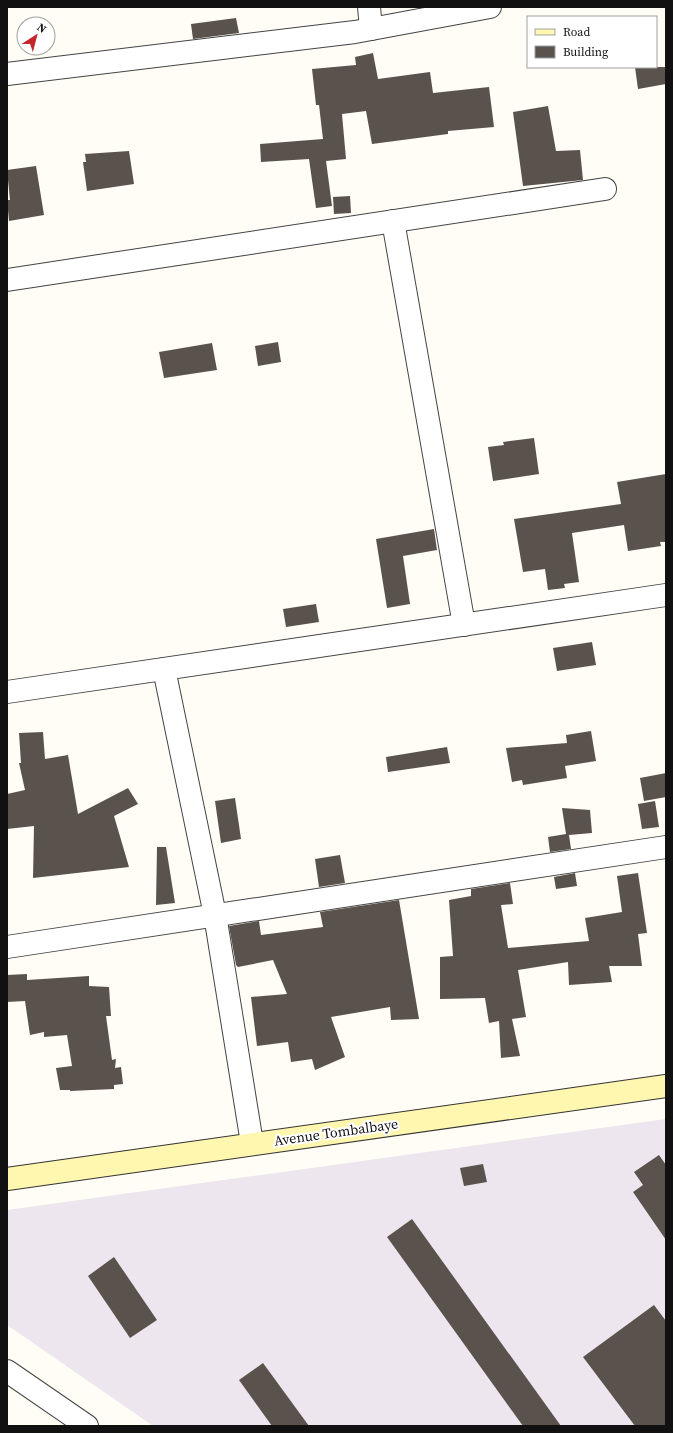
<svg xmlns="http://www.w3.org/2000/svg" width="673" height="1433" font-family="'Source Serif 4',serif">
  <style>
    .industrial { fill: #eee6ef }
    .building { fill: #5a524d }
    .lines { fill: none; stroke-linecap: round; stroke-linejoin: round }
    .minor-casing { stroke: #444; stroke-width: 24 }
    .secondary-casing { stroke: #333; stroke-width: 24 }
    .minor { stroke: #fff; stroke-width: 22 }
    .secondary { stroke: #fff6b0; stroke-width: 22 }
    .labels { text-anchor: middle; stroke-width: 4; stroke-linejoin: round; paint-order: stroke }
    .street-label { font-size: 14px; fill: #111; stroke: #fff }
  </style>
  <rect width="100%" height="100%" fill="#fffdf5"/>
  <path class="industrial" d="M666,1119v307h-513l-146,-101v-115z"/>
  <g class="building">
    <path d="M236,18l3,15 -46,6 -2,-15z"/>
    <path d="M373,53l5,26 52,-7 3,21 56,-6 5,40 -46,4v3l-76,10 -6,-33 -24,3 4,45 -20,2 6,45 -16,2 -7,-49 -48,3 -1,-18 63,-5 -4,-34h-3l-4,-36 44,-4 -1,-8z"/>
    <path d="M635,67h31v17l-28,5z"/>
    <path d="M548,106l8,45 24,-1 3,30 -60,6 -10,-74z"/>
    <path d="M129,151l5,33 -47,7 -4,-29h3l-1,-8z"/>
    <path d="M36,166l8,49 -35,6 -2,-21h3l-3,-30z"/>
    <path d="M350,196l1,17 -17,1 -1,-17z"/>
    <path d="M278,342l3,20 -23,4 -3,-20z"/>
    <path d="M212,343l5,27 -53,8 -5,-26z"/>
    <path d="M534,438l5,36 -46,7 -5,-34 16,-2 -1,-3z"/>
    <path d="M666,474v68h-6l1,4 -33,5 -4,-26 -52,8 7,49 -15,2 1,4 -17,2 -3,-21 -22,3 -9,-53 107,-15 -4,-22z"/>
    <path d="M434,529l3,21 -34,6 7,48 -23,4 -11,-69z"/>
    <path d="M316,604l3,18 -33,5 -3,-18z"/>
    <path d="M592,642l4,23 -39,6 -4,-23z"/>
    <path d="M591,731l5,30 -31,5 2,12 -44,7 -1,-5 -10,2 -6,-34 61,-5 -1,-8z"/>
    <path d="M43,732l2,27 23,-4 10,59 50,-26 10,16 -24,12 15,51 -96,11 1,-52 -27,3v-35l18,-4 -6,-27h2l-2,-30z"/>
    <path d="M447,747l3,16 -62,9 -2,-15z"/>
    <path d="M666,773v24l-22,4 -4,-23z"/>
    <path d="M235,798l6,41 -20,4 -6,-42z"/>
    <path d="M655,801l4,26 -17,2 -4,-25z"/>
    <path d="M562,808l28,2 2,23 -23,2 2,14 -21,3 -2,-15 18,-3z"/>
    <path d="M157,847h9l9,56 -19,2z"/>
    <path d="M340,855l5,28 -26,4 -4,-28z"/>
    <path d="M575,873l2,13 -21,3 -2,-12z"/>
    <path d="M638,873l9,60 -9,1 4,32h-33l3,16 -43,3 -1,-23 -50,8 8,47 -14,2 8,37 -19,2 -2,-37 -10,2 -4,-25 -45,1v-42l13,-1 -4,-56 22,-4v-7l39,-6 3,21 -12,1 7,43 81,-7 -4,-23 37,-6 -5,-36z"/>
    <path d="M399,900l20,119 -28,1 -1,-13 -59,10 14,40 -30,13 -3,-11 -21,3 -3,-20 -31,4 -6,-49 36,-3 -14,-34 -35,7 -2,-2 -7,-39 30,-5 2,14 62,-8 -3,-15z"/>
    <path d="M27,974v6l62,-4v10l20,1 2,29h-5l6,44 4,-1 -1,9 6,-1 2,17 -9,1v4l-44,2v-1h-10l-4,-22 16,-2 -5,-31 -23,2v-5l-14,3 -5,-34 -18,1v-27z"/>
    <path d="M659,1155l7,10v75l-33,-48 10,-7 -9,-13z"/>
    <path d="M483,1164l4,18 -23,4 -4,-18z"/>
    <path d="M412,1219l149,207h-38l-136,-189z"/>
    <path d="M114,1257l43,63 -27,18 -42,-62z"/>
    <path d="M654,1305l12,16v105h-31l-52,-69z"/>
    <path d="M263,1363l46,63h-37l-33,-46z"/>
  </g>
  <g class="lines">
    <defs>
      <g id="minor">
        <path d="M369,7l2,22"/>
        <path d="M7,74l348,-42 135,-25"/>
        <path d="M393,221l71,404"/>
        <path d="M7,280l598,-91"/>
        <path d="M164,669l51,246 37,228"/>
        <path d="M7,692l659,-97"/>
        <path d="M7,947l659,-100"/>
        <path d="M7,1371l80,55"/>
      </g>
      <path id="secondary" d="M7,1179l659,-93"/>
    </defs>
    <use href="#minor" class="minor-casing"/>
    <use href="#secondary" class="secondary-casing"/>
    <use href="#minor" class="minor"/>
    <use href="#secondary" class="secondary"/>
  </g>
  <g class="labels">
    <g class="street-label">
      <text transform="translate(336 1132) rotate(-8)" y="5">Avenue Tombalbaye</text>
    </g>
  </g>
  <rect width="673" height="1433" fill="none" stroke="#111111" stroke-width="16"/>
  <rect x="527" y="16" width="130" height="52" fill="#ffffff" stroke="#a0a0a0"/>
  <rect x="535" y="29" width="20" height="6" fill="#fff6b0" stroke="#a0a0a0"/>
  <text x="563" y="36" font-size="12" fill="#111111">Road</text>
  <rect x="535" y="46" width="20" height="12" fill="#5a524d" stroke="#a0a0a0"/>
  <text x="563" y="56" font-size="12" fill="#111111">Building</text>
  <g transform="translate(36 36) rotate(36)"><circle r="19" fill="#ffffff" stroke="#a0a0a0"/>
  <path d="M0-3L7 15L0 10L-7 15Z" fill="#c4262e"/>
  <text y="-6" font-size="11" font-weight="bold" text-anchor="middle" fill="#111111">N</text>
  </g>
</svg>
